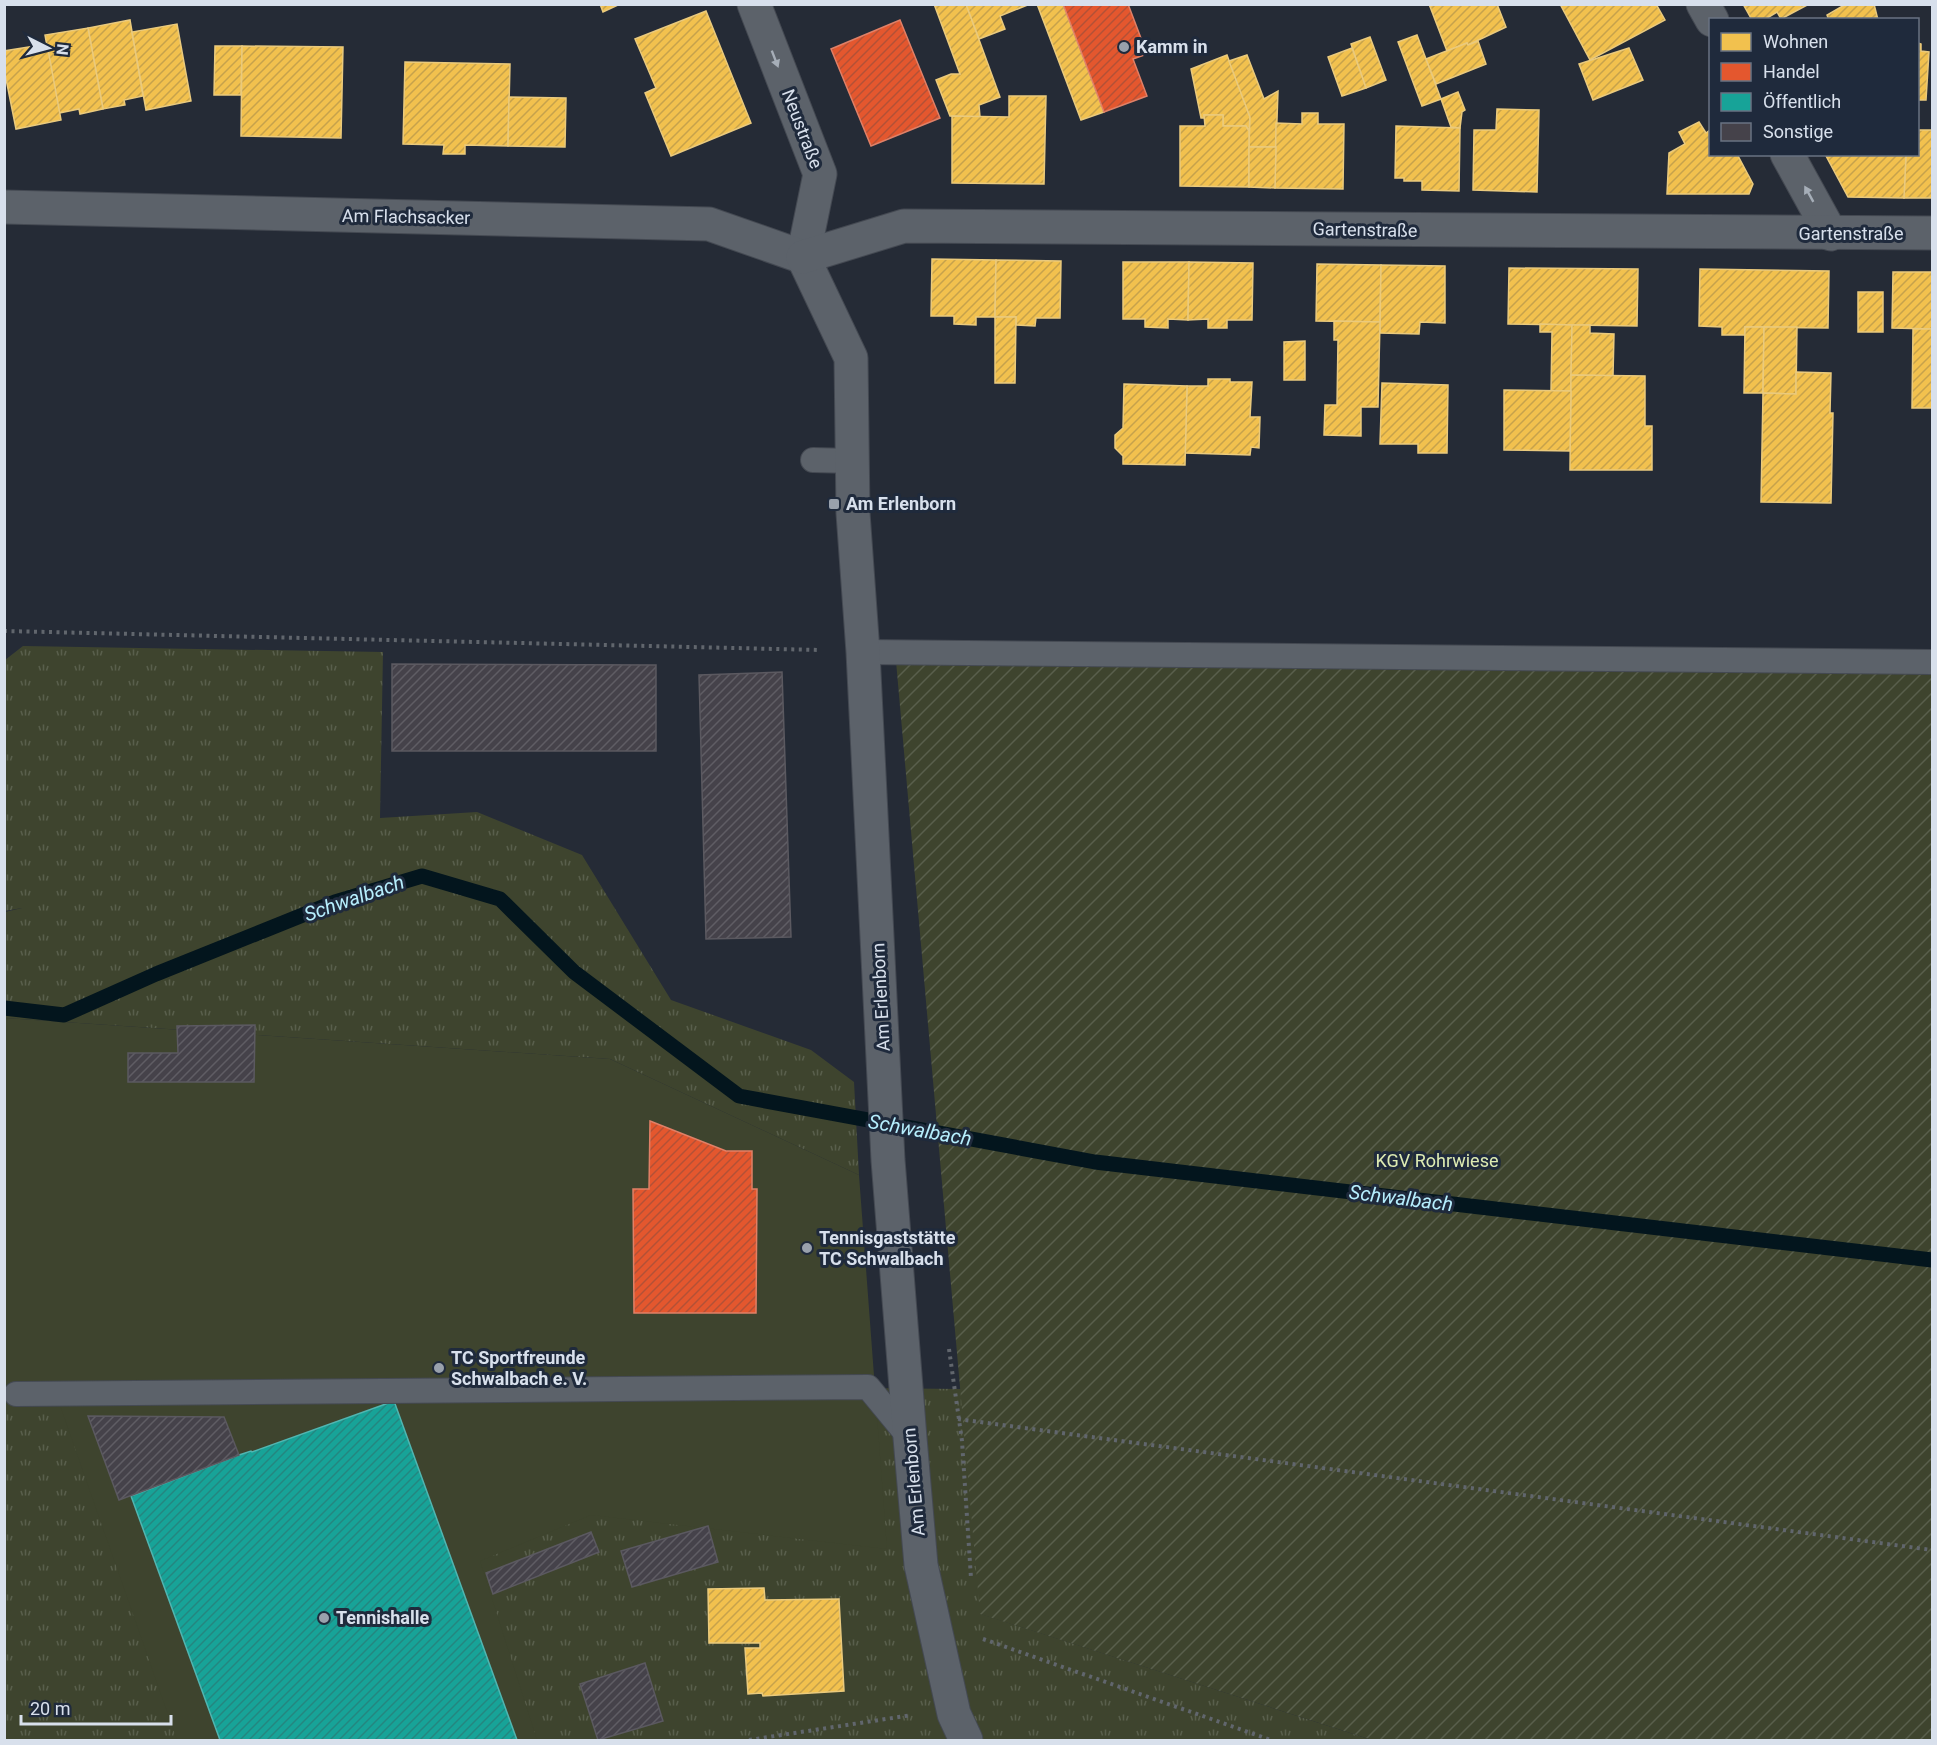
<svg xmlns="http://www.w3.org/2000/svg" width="1937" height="1745" font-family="Roboto,sans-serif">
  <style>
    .grass { fill: url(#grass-tufts) }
    .park { fill: #3e442e }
    .garden { fill: url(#garden-furrows) }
    .homes { fill: url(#homes-hatch); stroke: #eaca7d; stroke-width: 1.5 }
    .shops { fill: url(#shops-hatch); stroke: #e08067; stroke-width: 1.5 }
    .public { fill: url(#public-hatch); stroke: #51b5b1; stroke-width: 1.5 }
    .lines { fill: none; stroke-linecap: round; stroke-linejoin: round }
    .stream { stroke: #03151d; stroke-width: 15 }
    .building { fill: url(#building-hatch); stroke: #5b5960; stroke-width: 1.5 }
    .lane-casing { stroke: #444952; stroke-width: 26 }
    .street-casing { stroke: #444952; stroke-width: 35 }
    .path { stroke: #61666d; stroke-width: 4; stroke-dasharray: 3 4.5; stroke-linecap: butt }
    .lane { stroke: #5c626a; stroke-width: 24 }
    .street { stroke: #5c626a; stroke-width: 33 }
    .oneway { fill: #a6aeb8 }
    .poi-dot { fill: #99a1ac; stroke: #1f2a3c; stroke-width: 2 }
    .labels { text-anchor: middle; stroke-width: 6; stroke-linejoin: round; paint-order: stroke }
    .poi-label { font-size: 18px; font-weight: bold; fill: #d8e0ec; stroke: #1f2a3c; text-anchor: start }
    .street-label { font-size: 18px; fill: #d8e0ec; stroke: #1f2a3c }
    .park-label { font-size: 18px; fill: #deebb2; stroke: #1f2a3c }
    .water-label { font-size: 20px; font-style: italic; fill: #b6eefd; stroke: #1f2a3c }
  </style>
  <defs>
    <pattern id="grass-tufts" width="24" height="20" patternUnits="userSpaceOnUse" patternTransform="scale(1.5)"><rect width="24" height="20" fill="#3e442e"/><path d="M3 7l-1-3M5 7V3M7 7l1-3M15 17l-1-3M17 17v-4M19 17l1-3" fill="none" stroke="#595f4c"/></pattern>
    <pattern id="garden-furrows" width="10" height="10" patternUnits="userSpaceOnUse" patternTransform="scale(1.5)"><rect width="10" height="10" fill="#3e442e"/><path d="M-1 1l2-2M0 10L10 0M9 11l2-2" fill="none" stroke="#595f4c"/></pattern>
    <pattern id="homes-hatch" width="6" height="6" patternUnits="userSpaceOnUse" patternTransform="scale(1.5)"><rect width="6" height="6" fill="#f2c14e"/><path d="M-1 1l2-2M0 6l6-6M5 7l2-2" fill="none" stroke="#c6a24c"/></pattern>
    <pattern id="shops-hatch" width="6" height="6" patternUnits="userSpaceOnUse" patternTransform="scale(1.5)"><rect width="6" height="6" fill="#e4572e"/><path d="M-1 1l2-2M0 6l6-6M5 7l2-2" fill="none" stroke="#b35136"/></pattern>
    <pattern id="public-hatch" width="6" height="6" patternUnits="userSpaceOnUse" patternTransform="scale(1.5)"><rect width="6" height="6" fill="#17a398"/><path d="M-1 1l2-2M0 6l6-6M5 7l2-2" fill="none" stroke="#248680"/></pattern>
    <pattern id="building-hatch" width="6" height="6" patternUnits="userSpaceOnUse" patternTransform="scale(1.5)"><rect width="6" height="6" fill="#45424a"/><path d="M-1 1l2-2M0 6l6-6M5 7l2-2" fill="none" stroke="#5f5d64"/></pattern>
  </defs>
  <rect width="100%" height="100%" fill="#252b36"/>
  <g class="grass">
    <path d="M23,646l360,6 -3,166 97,-6 105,43 89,145 140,50 43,32 5,93 -249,-116 -605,-41v-106l17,-4 -17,3v-251z"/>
    <path d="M549,1385l412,4 20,225 391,126h-1367v-346z"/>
  </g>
  <path class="park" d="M5,1018l605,41 249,116 28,374 -296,-34 -111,46 57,179h-360l-121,-346h-51z"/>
  <path class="garden" d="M896,661l1036,9v1070h-560l-392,-126z"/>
  <g class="homes">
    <path d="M600,4h20l-17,8z"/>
    <path d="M934,4h32l34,93 -21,8 1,12 -30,-1 -14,-36 15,-6h9z"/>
    <path d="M966,4h64l-30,12 5,13 -26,10z"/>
    <path d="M1037,4h26l41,108 -23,8z"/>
    <path d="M1429,4h68l9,23 -38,18 -1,-2 -20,8z"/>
    <path d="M1560,4h96l9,16 -75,40z"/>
    <path d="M1743,4h66l-28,15 -4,-7 -13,8h-12z"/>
    <path d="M1846,4h28l4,16h-49l-2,-5z"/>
    <path d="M706,11l45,112 -80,33 -26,-63 11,-5 -21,-49z"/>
    <path d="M130,20l13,76 -19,4 1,5 -22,4 -15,-81z"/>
    <path d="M177,24l14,77 -45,9 -14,-78z"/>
    <path d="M88,28l15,81 -23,5 -1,-5 -20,4 -14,-78z"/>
    <path d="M1417,35l24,64 -19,7 -24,-64z"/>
    <path d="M1370,37l16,43 -20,8 -15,-44z"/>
    <path d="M1478,41l8,23 -50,20 -10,-25 41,-16 1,2z"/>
    <path d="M1918,43l3,1v7l8,1 -3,48h-8z"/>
    <path d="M47,44l14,76 -45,9 -12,-60v-18z"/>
    <path d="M215,46h27l-1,49h-27z"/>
    <path d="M242,46l101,1 -2,91 -100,-2z"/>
    <path d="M1352,48l14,40 -24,8 -14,-39z"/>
    <path d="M1629,48l14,32 -50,20 -14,-36z"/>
    <path d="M1227,55l23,62 -1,14 -3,-5h-23v-11h-19l1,3h-4l-10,-49z"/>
    <path d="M1247,55l17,44 14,-8 -2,56h-27l1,-30 -21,-56z"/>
    <path d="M405,62l105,2 -2,82 -43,-1v9h-22l1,-9 -41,-1z"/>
    <path d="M1458,92l7,18 -3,2 -2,16 -9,-1 -10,-28z"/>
    <path d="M1009,96h37l-2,88 -92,-1v-67l57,1z"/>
    <path d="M509,97l57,1 -1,49 -57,-1z"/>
    <path d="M1497,109l42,1 -2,82 -64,-2 1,-60h22z"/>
    <path d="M1302,113h16v11h26l-1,65 -68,-1 1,-65 26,1z"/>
    <path d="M1204,115h19v11h23l3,5v56l-69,-1v-60h25z"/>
    <path d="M1699,122l7,11 4,-3v24h27l16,30 -4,10h-82l2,-41 16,-9 -6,-12z"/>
    <path d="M1396,126l64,2 -1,63 -37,-1v-9h-18v-3h-9z"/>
    <path d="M1918,130h14v68h-28l2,-44h12z"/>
    <path d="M1249,147h27l-1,41 -26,-1z"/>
    <path d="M1825,154h81l-2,44 -56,-1z"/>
    <path d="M932,259l64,1 -1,57h-19v8l-22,-1v-8h-23z"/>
    <path d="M996,260l65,1 -1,57h-24l-1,8 -19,-1v-8h-21z"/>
    <path d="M1123,262h66l-1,58 -20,-1v9l-23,-1v-8h-22z"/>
    <path d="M1189,262l64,1 -1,57h-25v8h-19v-9l-20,1z"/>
    <path d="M1317,264l64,1 -1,57 -64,-1z"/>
    <path d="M1381,265l64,1v57l-25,-1 -1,12 -39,-1z"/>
    <path d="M1509,268l129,1 -1,57 -129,-2z"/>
    <path d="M1700,269l129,2 -1,57 -83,-1v8h-23v-8l-23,-1z"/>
    <path d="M1893,272h39v57l-40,-1z"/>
    <rect x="1858" y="292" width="25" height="40"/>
    <path d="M995,317h21l-1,66h-20z"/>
    <path d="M1334,321l46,1 -2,85h-17v29l-37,-1 1,-30h12l1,-65h-4z"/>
    <path d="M1540,324l32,1 -1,66h-20l1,-59h-12z"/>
    <path d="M1572,325h18v8l24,1 -1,42 -42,-1z"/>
    <path d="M1745,327h19l-1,66h-19z"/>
    <path d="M1764,327h33l-1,67 -33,-1z"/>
    <path d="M1913,329h19v79h-20z"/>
    <path d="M1305,341v39h-21v-38z"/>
    <path d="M1796,372l35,1 -1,40h3l-2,90 -70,-1 2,-109 33,1z"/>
    <path d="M1571,375l74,1v50h7v44h-82z"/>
    <path d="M1208,379h22v3h22l-2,35h10l-1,31 -8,-1 -1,8 -65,-2 2,-67h21z"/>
    <path d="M1382,383l66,2 -1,68h-29v-9h-38z"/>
    <path d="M1124,384l63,2 -2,79 -62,-1v-8l-8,-8v-13l8,-7z"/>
    <path d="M1504,390l67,1 -1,60 -66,-1z"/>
    <path d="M764,1588l1,12 74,-1 5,92 -81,5 -1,-3 -14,1 -3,-46h15v-5h-51l-1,-54z"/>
  </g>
  <g class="shops">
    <path d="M1063,4h65l19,50 -14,5 14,37 -43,16z"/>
    <path d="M900,20l40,98 -69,28 -40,-97z"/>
    <path d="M650,1121l76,30h26v38h5l-1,124h-122l-1,-124h16z"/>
  </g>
  <path class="public" d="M394,1401l123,339h-297l-89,-244 108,-41 12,-4 1,1z"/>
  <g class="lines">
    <path class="stream" d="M4,1008l60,7 92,-41 179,-72 87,-26 78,23 74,73 165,124 356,66 837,98"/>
  </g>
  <g class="building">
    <path d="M392,664l264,1v86h-264z"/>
    <path d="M782,672l9,265 -85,2 -7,-264z"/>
    <path d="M255,1025l-1,57h-126v-29h50l-1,-27z"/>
    <path d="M88,1416l136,1 15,38 -120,45z"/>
    <path d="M708,1526l10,36 -86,25 -11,-36z"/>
    <path d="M591,1532l8,20 -106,42 -7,-21z"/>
    <path d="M645,1663l18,58 -65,19 -18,-56z"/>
  </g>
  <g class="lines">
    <defs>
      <g id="lane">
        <path d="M813,460l39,1"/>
        <path d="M863,652l1069,10"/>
        <path d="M16,1394l852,-7 42,51"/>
      </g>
      <g id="street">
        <path d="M754,4l66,170 -17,83"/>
        <path d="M1703,4l9,16"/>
        <path d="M1787,154l44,80"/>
        <path d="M4,207l705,17 94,33"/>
        <path d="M803,257l48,101 2,155 10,139 25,508 22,278 11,127 33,149 12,26"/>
        <path d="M803,257l101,-31 1028,7"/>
      </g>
    </defs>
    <use href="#lane" class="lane-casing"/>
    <use href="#street" class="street-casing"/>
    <g class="path">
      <path d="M4,631l816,19"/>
      <path d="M949,1349l13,92 9,137"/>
      <path d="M958,1419l974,131"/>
      <path d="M983,1639l288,101"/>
      <path d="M749,1740l163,-25"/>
    </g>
    <use href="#lane" class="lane"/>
    <use href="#street" class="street"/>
  </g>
  <defs><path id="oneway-solid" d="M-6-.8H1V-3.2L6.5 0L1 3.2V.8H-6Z" transform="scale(1.5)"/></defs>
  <g class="oneway">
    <use href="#oneway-solid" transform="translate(775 59) rotate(69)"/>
    <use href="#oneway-solid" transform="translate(1809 194) rotate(-119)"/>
  </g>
  <g class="poi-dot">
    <circle cx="1124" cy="47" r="6"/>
    <rect x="828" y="498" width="12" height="12" rx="3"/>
    <circle cx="807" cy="1248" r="6"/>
    <circle cx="439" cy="1368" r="6"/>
    <circle cx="324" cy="1618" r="6"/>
  </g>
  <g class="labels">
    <g class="poi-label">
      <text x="1136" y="53">Kamm in</text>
      <text x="846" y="510">Am Erlenborn</text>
      <text x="819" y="1244">Tennisgaststätte<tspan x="819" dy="21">TC Schwalbach</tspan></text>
      <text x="451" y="1364">TC Sportfreunde<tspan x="451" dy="21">Schwalbach e. V.</tspan></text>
      <text x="336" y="1624">Tennishalle</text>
    </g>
    <g class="street-label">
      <text transform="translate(802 129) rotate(69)" y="6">Neustraße</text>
      <text transform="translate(406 217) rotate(1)" y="6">Am Flachsacker</text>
      <text transform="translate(1365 230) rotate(1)" y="6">Gartenstraße</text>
      <text x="1851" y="240">Gartenstraße</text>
      <text transform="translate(881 997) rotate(-93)" y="6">Am Erlenborn</text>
      <text transform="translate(914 1482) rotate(-95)" y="6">Am Erlenborn</text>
    </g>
    <g class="park-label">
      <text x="1437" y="1167">KGV Rohrwiese</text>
    </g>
    <g class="water-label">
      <text transform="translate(354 898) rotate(-19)" y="7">Schwalbach</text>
      <text transform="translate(920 1130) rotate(10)" y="7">Schwalbach</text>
      <text transform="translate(1401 1198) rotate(7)" y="7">Schwalbach</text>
    </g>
  </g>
  <rect width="1937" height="1745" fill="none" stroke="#d8e0ec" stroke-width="12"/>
  <rect x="1709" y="18" width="210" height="138" fill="#1f2a3c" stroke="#697382" stroke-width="1.5"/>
  <rect x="1721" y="33" width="30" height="18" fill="#f2c14e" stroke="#697382" stroke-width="1.5"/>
  <text x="1763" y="48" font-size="18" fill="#d8e0ec">Wohnen</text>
  <rect x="1721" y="63" width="30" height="18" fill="#e4572e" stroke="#697382" stroke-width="1.5"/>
  <text x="1763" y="78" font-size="18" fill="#d8e0ec">Handel</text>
  <rect x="1721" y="93" width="30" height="18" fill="#17a398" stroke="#697382" stroke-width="1.5"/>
  <text x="1763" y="108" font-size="18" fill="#d8e0ec">Öffentlich</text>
  <rect x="1721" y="123" width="30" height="18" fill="#45424a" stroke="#697382" stroke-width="1.5"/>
  <text x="1763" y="138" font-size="18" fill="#d8e0ec">Sonstige</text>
  <g transform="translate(48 48) rotate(96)" stroke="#1f2a3c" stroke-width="4.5" paint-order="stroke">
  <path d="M0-4.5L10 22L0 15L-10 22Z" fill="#d8e0ec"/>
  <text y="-9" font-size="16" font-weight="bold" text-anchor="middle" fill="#d8e0ec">N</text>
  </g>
  <path d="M21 1715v9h150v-9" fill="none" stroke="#d8e0ec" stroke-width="3"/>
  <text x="30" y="1715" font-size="18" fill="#d8e0ec" stroke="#1f2a3c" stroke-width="4.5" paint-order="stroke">20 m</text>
</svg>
